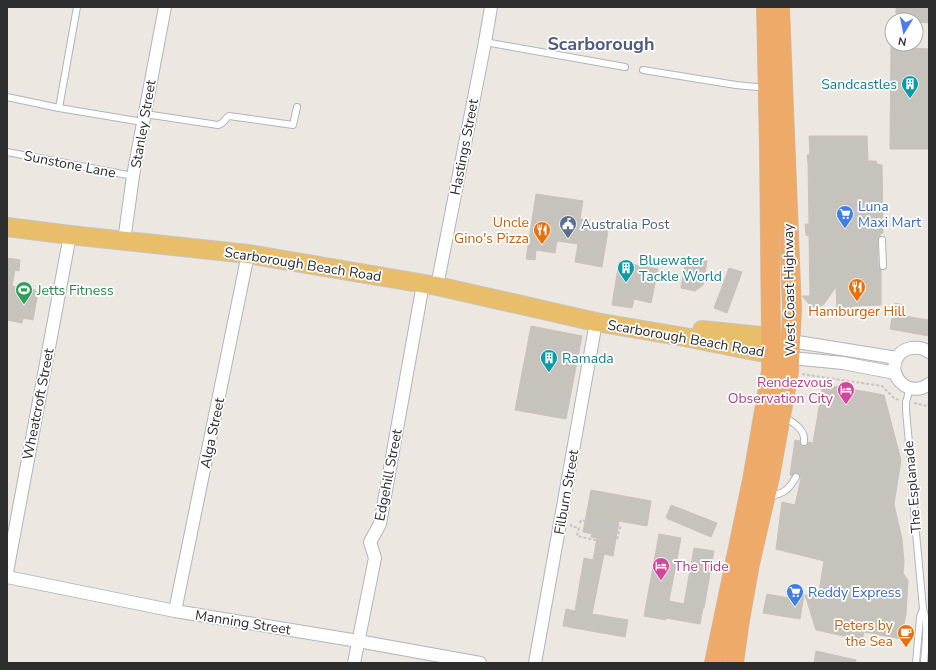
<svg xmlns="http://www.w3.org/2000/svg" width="936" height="670" font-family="'Nunito Sans',sans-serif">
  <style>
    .building { fill: #c6c2bc; stroke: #c9c2ba }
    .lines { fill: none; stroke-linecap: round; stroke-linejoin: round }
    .service-casing { stroke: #b1b4bc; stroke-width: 8 }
    .minor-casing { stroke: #b1b4bc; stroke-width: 14 }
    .primary-casing { stroke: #c4c4c4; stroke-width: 20 }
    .trunk-casing { stroke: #c4c4c4; stroke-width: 20 }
    .path { stroke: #c4c4c4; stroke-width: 2; stroke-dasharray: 3 2; stroke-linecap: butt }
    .service { stroke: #fff; stroke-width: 6 }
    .minor { stroke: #fff; stroke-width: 12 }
    .primary { stroke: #e8be6b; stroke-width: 18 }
    .trunk { stroke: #eeaa68; stroke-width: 19 }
    .labels { text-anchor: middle; stroke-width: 3.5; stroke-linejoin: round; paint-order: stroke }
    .culture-label { font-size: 14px; fill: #0d838f; stroke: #fff; text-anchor: start }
    .street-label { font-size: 14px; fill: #2d2d2d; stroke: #fff }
    .shop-label { font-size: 14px; fill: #366cbe; stroke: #fff; text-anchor: start }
    .food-label { font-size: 14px; fill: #c56008; stroke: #fff; text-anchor: end }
    .service-label { font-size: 14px; fill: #4e5e75; stroke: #fff; text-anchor: start }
    .leisure-label { font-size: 14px; fill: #27864d; stroke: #fff; text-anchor: start }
    .hotel-label { font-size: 14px; fill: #b23c85; stroke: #fff; text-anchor: end }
    .district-label { font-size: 18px; font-weight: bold; fill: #505c7c; stroke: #fff }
  </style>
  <rect width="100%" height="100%" fill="#ede7e1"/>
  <g class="building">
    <path d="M896,7h22l11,2v14l-13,-1v-2h-14l-6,-7z"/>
    <path d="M891,44h20l1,4 17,1v100h-39z"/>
    <path d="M809,136h58l1,25h8l1,3 5,1 1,68 -3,1v2l-2,4v26l3,4v35l-27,1v4l-4,3 -5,2 -4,-1 -4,-3 -1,-24 -12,17 -5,3h-5l-5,-3 -7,-8h8l-1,-60 -3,-1 -1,-11h4l-1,-61 -1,-8 3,-1z"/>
    <path d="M536,194l47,7 -3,18 10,1 -1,7 19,4 -6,36 -27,-5 3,-18 -21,-3 -2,12 -19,-3 -1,10 -9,-1z"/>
    <path d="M7,258l13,2 -1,11 -4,-1 -3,16 23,4v1l3,1 -5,28 -10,-2 -1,5 -15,-3z"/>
    <path d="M686,258l21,3 -4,24 -8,6 -14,-3z"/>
    <path d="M619,262l39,7 -7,34 -17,-4 -2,9 -20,-3z"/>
    <path d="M729,268l13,4 -15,41 -13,-5z"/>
    <path d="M895,303l8,2v5h2l-1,6 25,4v16l-39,-7z"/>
    <path d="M531,326l51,10 -16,83 -51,-9z"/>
    <path d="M823,384l61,11 17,65 -7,44 8,35 2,23 -1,11 5,7 -2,34 -5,25 -37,-7 -2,8 -46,-10 -11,-35 13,3 6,-37 -48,-12 6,-47 13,3 6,-27 -1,-3 -4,-2h-2l-2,3 -2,-1 5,-35 5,1v4l4,1h3l1,-4 5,1z"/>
    <path d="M591,490l60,11 -4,25 -28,-5 -6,35 -9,-2 -12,60 36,6 -3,17 -62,-11 3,-17 9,2 9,-53 9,2 4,-22 -6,-1 1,-3 -9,-2z"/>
    <path d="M671,505l46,18 -6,14 -45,-19z"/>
    <path d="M659,534l22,4 -12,63 15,3 10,-56 20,3 -10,57h-1l-3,16 -34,-6v2l-22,-4z"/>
    <path d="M790,593l14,2 -4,24 -37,-6 4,-19 22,4z"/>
    <path d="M816,651l40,9v3h-42z"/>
  </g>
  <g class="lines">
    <defs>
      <g id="service">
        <path d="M485,42l140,25"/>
        <path d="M643,70l93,15 30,3"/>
        <path d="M7,97l52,11 84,14"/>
        <path d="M59,108l18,-101"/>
        <path d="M145,114l73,11c6,-1 7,-7 11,-9l64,9 4,-18"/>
        <path d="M7,152l126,24"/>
        <path d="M882,240l1,26"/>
        <path d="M910,388l-4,14v8l5,56 3,45 9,98c6,17 2,36 1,54"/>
        <path d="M783,416c9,6 23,13 21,26"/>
        <path d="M768,497c16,-4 20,-6 28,-20"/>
        <path d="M916,663l4,-46 3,-8"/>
      </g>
      <g id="minor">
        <path d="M124,241l9,-65 32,-169"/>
        <path d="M437,286l48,-244 6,-35"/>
        <path d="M791,341l106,17"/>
        <path d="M929,352c-5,-4 -11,-5 -18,-4 -5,1 -10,4 -13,8 -13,20 12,43 31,28"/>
        <path d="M791,358l52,5 52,10"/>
        <path d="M7,572l63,-337"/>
        <path d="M7,577l168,34 183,30 122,22"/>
        <path d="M175,611l73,-357"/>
        <path d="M354,663l21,-105 -5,-16 10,-18 43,-240"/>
        <path d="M535,663l61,-341"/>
      </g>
      <g id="primary">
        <path d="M7,227l63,8 178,19 189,32 159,36 88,15 101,20"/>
        <path d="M702,330l69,7 20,4"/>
      </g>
      <g id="trunk">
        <path d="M714,663l38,-183 19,-109v-34l-2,-187 -3,-143"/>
        <path d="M734,663l6,-43 10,-56 20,-87 19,-105 3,-62 -12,-303"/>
      </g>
    </defs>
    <use href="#service" class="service-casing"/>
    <use href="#minor" class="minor-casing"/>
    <use href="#primary" class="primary-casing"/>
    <use href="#trunk" class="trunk-casing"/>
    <g class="path">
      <path d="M802,374l80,12 13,13 5,1"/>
      <path d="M914,403l13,3 2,-3"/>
      <path d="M595,522l25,5 -3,13 -1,-1"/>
      <path d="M580,523l1,-3 14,3"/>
      <path d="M571,524v2l8,2 -2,8 23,5 1,-2"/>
    </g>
    <use href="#service" class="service"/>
    <use href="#minor" class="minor"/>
    <use href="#primary" class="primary"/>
    <use href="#trunk" class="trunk"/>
  </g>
  <defs>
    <symbol id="building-pin" viewBox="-11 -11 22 30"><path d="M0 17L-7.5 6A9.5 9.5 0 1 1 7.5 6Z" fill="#0f9aa8" stroke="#fff"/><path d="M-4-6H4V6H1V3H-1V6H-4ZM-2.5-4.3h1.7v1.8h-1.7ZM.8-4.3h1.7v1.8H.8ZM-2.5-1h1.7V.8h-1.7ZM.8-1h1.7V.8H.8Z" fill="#fff"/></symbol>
    <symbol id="supermarket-pin" viewBox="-11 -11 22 30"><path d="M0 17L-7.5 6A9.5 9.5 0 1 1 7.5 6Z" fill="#3f7fe0" stroke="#fff"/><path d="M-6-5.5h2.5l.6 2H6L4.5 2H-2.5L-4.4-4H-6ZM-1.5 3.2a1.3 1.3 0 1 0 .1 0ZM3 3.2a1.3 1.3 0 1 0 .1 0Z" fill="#fff"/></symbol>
    <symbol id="civic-pin" viewBox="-11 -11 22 30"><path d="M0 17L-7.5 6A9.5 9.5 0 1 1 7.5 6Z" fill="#5c6f8a" stroke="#fff"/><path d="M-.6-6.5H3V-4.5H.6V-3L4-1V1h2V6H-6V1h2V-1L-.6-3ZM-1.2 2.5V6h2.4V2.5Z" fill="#fff"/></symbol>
    <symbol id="restaurant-pin" viewBox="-11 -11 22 30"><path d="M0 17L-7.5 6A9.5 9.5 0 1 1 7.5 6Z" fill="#e8710a" stroke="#fff"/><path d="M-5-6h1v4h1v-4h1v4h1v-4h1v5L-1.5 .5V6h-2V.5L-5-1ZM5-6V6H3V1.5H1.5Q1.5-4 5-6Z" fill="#fff"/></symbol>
    <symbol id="stadium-pin" viewBox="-11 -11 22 30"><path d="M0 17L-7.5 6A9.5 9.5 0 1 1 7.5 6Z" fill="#2e9e5b" stroke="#fff"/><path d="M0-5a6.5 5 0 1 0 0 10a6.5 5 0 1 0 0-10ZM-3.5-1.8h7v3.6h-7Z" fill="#fff"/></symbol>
    <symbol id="hotel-pin" viewBox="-11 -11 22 30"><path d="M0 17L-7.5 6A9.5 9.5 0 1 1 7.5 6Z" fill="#d1479c" stroke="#fff"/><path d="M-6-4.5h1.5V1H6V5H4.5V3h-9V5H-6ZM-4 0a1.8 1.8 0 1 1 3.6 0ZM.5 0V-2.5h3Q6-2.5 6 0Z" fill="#fff"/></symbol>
    <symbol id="cafe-pin" viewBox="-11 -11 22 30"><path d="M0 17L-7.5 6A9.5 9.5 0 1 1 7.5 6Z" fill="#e8710a" stroke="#fff"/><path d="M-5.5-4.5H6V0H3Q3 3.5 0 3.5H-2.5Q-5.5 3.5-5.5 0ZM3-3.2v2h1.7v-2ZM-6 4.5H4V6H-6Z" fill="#fff"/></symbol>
  </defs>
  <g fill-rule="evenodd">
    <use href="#building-pin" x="900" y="74" width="20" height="27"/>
    <use href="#supermarket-pin" x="835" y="204" width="20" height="27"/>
    <use href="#civic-pin" x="558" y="214" width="20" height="27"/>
    <use href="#restaurant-pin" x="532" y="220" width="20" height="27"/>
    <use href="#building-pin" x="616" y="258" width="20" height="27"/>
    <use href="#restaurant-pin" x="847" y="277" width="20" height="27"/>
    <use href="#stadium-pin" x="14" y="280" width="20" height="27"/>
    <use href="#building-pin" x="539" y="348" width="20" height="27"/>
    <use href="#hotel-pin" x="836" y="380" width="20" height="27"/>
    <use href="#hotel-pin" x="651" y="556" width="20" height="27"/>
    <use href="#supermarket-pin" x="785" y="582" width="20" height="27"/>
    <use href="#cafe-pin" x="896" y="623" width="20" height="27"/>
  </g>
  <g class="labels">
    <g class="culture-label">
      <text x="897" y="89" text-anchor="end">Sandcastles</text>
      <text x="639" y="265">Bluewater<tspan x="639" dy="16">Tackle World</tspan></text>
      <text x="562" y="363">Ramada</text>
    </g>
    <g class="street-label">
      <text transform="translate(143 124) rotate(-80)" y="5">Stanley Street</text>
      <text transform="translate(464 147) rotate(-79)" y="5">Hastings Street</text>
      <text transform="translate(70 164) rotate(11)" y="5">Sunstone Lane</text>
      <text transform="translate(303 264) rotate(9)" y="5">Scarborough Beach Road</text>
      <text transform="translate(789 290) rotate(-91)" y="5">West Coast Highway</text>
      <text transform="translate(686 338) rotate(10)" y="5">Scarborough Beach Road</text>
      <text transform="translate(38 404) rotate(-79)" y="5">Wheatcroft Street</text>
      <text transform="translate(212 433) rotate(-78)" y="5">Alga Street</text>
      <text transform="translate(388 475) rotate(-79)" y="5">Edgehill Street</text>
      <text transform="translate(912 487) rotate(-95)" y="5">The Esplanade</text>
      <text transform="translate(566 492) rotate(-80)" y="5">Filburn Street</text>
      <text transform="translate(243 622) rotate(9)" y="5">Manning Street</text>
    </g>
    <g class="shop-label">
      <text x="858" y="211">Luna<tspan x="858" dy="16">Maxi Mart</tspan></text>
      <text x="808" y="597">Reddy Express</text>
    </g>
    <g class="food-label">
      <text x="529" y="227">Uncle<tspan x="529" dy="16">Gino's Pizza</tspan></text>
      <text x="857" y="316" text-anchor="middle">Hamburger Hill</text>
      <text x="893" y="630">Peters by<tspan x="893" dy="16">the Sea</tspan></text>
    </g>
    <g class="service-label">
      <text x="581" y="229">Australia Post</text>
    </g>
    <g class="leisure-label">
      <text x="37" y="295">Jetts Fitness</text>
    </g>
    <g class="hotel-label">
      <text x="833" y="387">Rendezvous<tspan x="833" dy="16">Observation City</tspan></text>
      <text x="674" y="571" text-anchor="start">The Tide</text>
    </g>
    <g class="district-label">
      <text x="601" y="50">Scarborough</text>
    </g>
  </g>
  <rect width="936" height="670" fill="none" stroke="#2d2d2d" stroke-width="16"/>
  <g transform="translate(904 32) rotate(190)"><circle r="19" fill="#ffffff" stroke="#ababab"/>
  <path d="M0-3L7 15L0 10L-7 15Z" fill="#4d7bee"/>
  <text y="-6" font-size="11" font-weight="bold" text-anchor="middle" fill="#2d2d2d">N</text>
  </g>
</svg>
